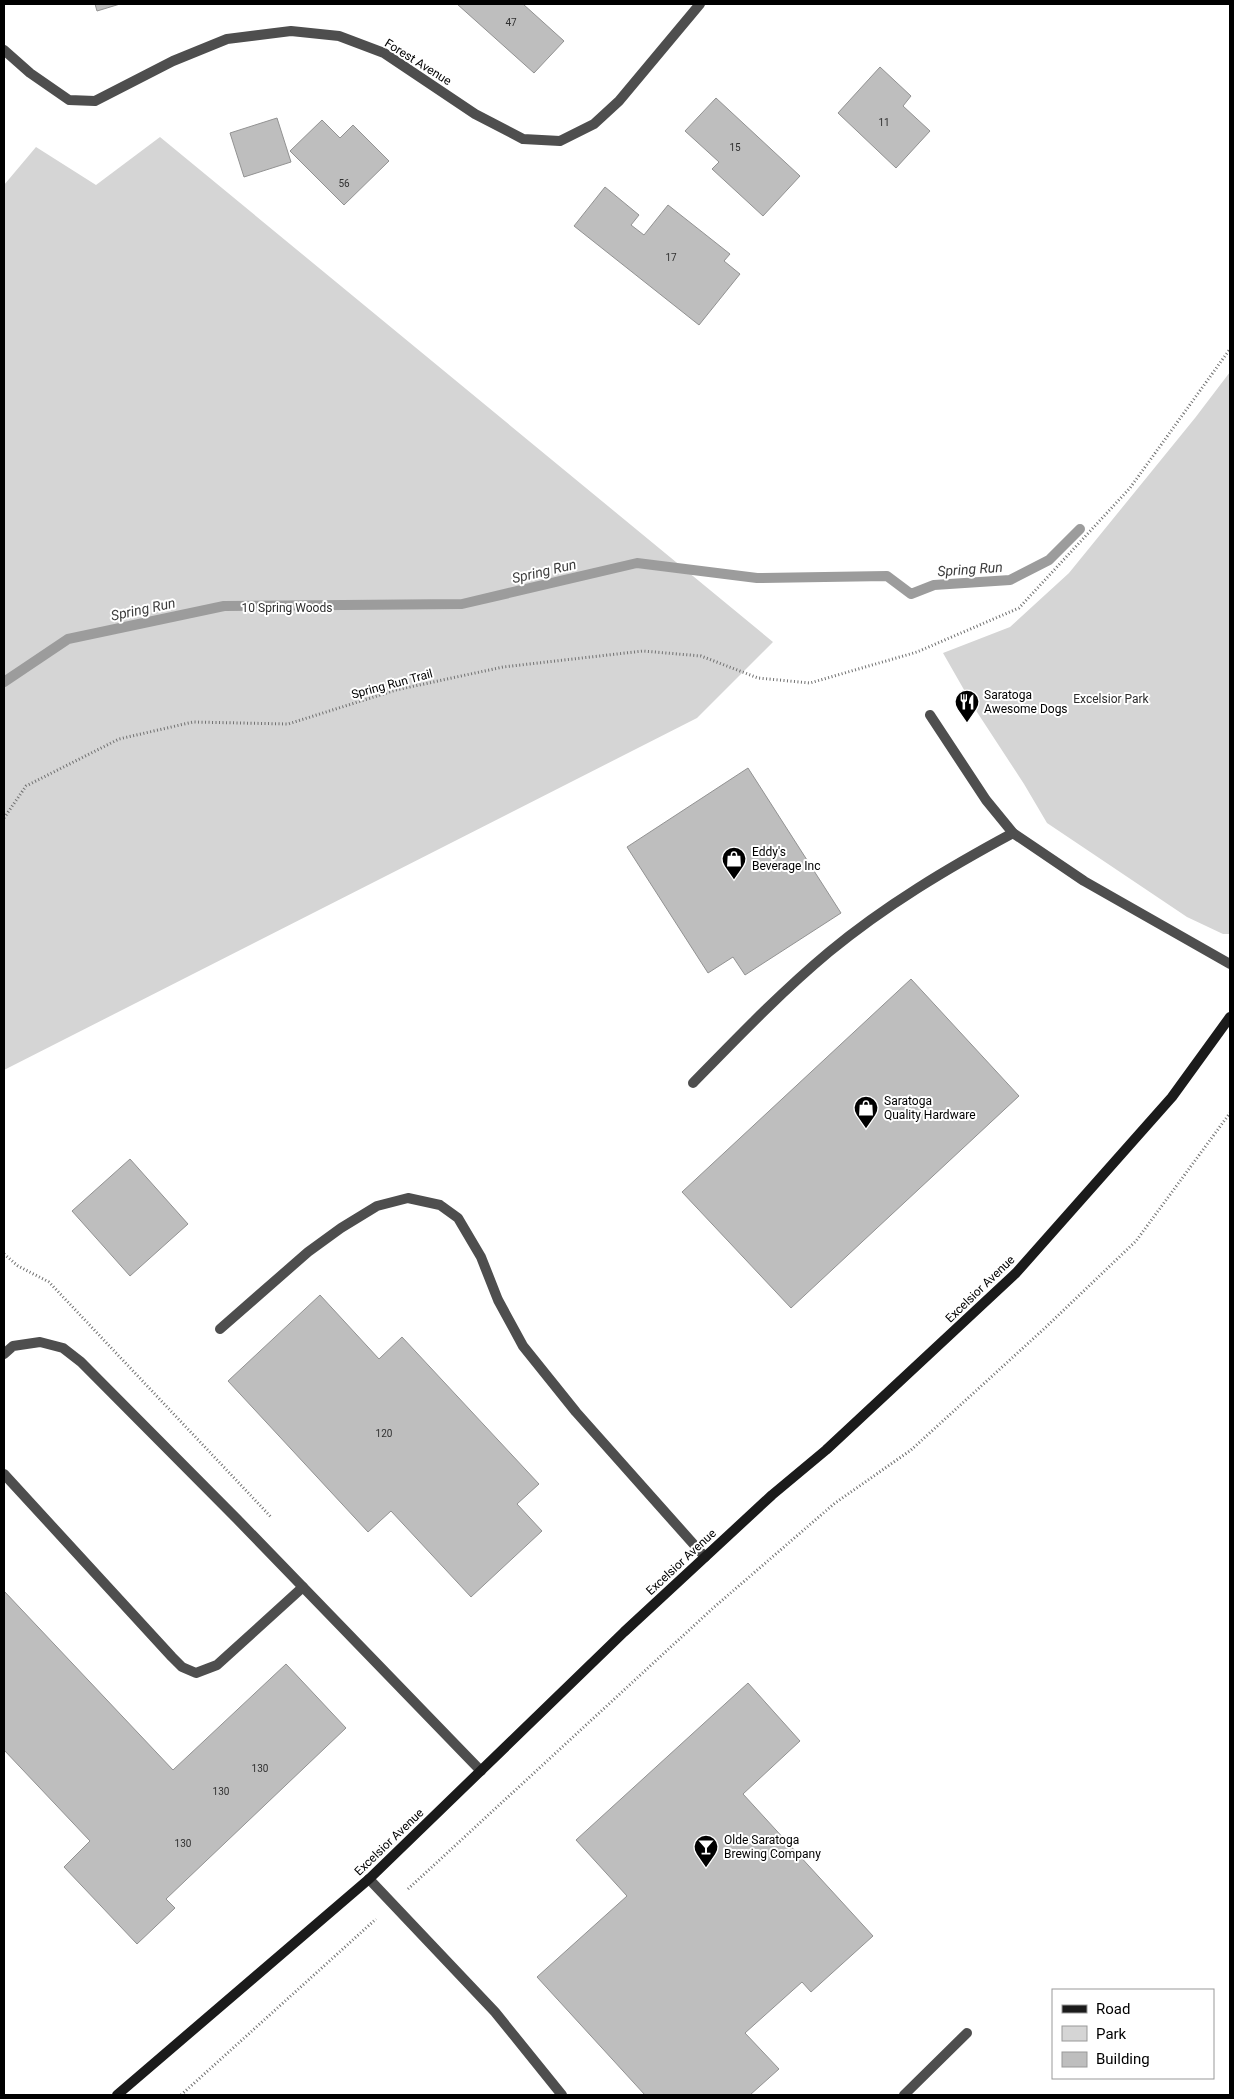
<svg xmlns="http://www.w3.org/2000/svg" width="1234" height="2099" font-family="Roboto,sans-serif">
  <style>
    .green { fill: #d5d5d5 }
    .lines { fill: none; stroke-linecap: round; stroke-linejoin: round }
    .stream { stroke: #9c9c9c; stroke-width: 10 }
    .building { fill: #bebebe; stroke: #929292 }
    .path { stroke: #707070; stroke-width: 3; stroke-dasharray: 1 2.5; stroke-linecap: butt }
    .lane { stroke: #4e4e4e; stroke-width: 10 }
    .street { stroke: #4e4e4e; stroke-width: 10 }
    .secondary { stroke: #1b1b1b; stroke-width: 10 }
    .labels { text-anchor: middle; stroke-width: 4; stroke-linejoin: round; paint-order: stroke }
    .number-label { font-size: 10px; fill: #303030 }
    .street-label { font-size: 12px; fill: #000; stroke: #fff }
    .park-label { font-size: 12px; fill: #2c2c2c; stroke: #fff }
    .poi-label { font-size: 12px; fill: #000; stroke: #fff; text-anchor: start }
    .water-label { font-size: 14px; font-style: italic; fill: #3d3d3d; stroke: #fff }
  </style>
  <rect width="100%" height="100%" fill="#fff"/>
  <g class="green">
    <path d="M160,137l613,505 -76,76 -693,352v-885l32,-38 60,38z"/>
    <path d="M1230,372v562h-7l-36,-17 -140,-94 -23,-39 -49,-75 -32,-56 67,-26 59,-54 126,-155z"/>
  </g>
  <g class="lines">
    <path class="stream" d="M4,682l64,-43 156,-33 238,-2 175,-41 120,15 130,-2 24,18 23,-9 76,-5 39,-20 31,-31"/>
  </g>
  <g class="building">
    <path d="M95,4h25l-23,7z"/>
    <path d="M457,4h66l41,37 -30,32z"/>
    <path d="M880,67l31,29 -8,10 27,25 -34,37 -58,-55z"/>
    <path d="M716,98l84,78 -37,40 -51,-47 7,-7 -34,-31z"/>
    <path d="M277,118l14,44 -47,15 -14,-44z"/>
    <path d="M322,120l18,18 13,-13 36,36 -45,44 -54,-54z"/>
    <path d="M605,187l34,28 -8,10 13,10 24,-30 62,49 -6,7 16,13 -41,51 -125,-99z"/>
    <path d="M748,768l93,145 -96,62 -12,-18 -25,16 -81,-126z"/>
    <path d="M911,979l108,117 -228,212 -109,-116z"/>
    <path d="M130,1159l58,65 -58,52 -58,-65z"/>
    <path d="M320,1295l59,64 23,-22 137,147 -22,20 25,27 -71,66 -80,-86 -23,21 -140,-151z"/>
    <path d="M4,1591l169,179 113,-106 60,64 -180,171 9,9 -38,36 -73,-77 26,-26 -86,-91z"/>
    <path d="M748,1683l52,58 -57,53 130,142 -62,56 -9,-10 -57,51 34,36 -29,26h-105l-108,-118 90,-81 -51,-56z"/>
  </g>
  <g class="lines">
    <g class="path">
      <path d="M4,818l22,-32 93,-47 74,-17 95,2 108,-34 107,-23 140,-16 58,5 57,22 52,5 107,-31 102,-44 111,-120 100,-139"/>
      <path d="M4,1254l14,12 31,16 222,235"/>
      <path d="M408,1889l304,-280 123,-106 76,-53 135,-123 90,-86 94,-128"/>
      <path d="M181,2095l195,-176"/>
    </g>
    <g class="lane">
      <path d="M930,715l56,85 27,33 71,48 146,83"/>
      <path d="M693,1083c44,-45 88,-91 136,-131 57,-47 119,-84 184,-119"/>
      <path d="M220,1329l88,-77 33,-24 36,-22 31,-8 32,7 18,13 23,39 17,43 25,46 53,66 129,145"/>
      <path d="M4,1354l9,-8 27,-4 23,6 18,14 156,157 244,252"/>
      <path d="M4,1474l168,183 10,10 14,6 21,-8 86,-78"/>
      <path d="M369,1879l126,133 67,83"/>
      <path d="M904,2095l63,-62"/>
    </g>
    <path class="street" d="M4,50l26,23 39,27 26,1 78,-40 54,-22 64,-8 48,5 45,17 91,61 48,25 37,2 34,-17 25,-23 81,-97"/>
    <path class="secondary" d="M117,2095l252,-216 255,-247 148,-137 54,-45 190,-177 156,-176 58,-80"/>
  </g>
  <defs>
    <symbol id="restaurant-pin" viewBox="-11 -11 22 30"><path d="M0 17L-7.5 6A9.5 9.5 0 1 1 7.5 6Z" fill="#000" stroke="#fff"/><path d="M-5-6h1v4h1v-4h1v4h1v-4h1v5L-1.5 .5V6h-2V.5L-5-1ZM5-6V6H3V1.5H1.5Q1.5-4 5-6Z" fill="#fff"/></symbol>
    <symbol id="shop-pin" viewBox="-11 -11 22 30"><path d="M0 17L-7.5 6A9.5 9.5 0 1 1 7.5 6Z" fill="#000" stroke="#fff"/><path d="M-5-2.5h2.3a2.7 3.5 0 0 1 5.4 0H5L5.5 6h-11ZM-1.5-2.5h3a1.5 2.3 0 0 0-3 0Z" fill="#fff"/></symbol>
    <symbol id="bar-pin" viewBox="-11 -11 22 30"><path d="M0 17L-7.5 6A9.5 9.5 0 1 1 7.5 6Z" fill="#000" stroke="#fff"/><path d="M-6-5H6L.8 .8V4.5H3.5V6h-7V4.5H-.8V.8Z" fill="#fff"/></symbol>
  </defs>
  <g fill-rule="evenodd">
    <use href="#restaurant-pin" x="953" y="688" width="28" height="38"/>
    <use href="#shop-pin" x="720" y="845" width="28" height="38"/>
    <use href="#shop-pin" x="852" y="1094" width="28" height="38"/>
    <use href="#bar-pin" x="692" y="1833" width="28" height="38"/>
  </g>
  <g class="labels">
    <g class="number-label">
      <text x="511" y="26">47</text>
      <text x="884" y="126">11</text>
      <text x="735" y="151">15</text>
      <text x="344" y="187">56</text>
      <text x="671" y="261">17</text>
      <text x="384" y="1437">120</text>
      <text x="260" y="1772">130</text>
      <text x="221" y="1795">130</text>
      <text x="183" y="1847">130</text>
    </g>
    <g class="street-label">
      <text transform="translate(418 62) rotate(32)" y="4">Forest Avenue</text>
      <text transform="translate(392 684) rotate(-15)" y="4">Spring Run Trail</text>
      <text transform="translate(980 1289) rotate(-44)" y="4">Excelsior Avenue</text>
      <text transform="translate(681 1562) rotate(-43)" y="4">Excelsior Avenue</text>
      <text transform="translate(389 1842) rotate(-44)" y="4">Excelsior Avenue</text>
    </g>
    <g class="park-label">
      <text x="287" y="612">10 Spring Woods</text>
      <text x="1111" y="703">Excelsior Park</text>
    </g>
    <g class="poi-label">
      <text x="984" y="699">Saratoga<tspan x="984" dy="14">Awesome Dogs</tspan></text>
      <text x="752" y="856">Eddy's<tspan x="752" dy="14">Beverage Inc</tspan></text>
      <text x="884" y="1105">Saratoga<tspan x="884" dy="14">Quality Hardware</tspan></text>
      <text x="724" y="1844">Olde Saratoga<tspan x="724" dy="14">Brewing Company</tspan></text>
    </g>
    <g class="water-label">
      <text transform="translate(970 569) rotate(-4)" y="5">Spring Run</text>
      <text transform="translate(544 571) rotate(-13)" y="5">Spring Run</text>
      <text transform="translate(143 609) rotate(-12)" y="5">Spring Run</text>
    </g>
  </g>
  <rect width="1234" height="2099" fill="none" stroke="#000000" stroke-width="10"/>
  <rect x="1052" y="1989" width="162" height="90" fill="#ffffff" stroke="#999999"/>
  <rect x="1062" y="2005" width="25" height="8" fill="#1b1b1b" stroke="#999999"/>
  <text x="1096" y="2014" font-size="15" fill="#000000">Road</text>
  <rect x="1062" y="2026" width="25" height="15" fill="#d5d5d5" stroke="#999999"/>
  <text x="1096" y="2039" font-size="15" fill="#000000">Park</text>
  <rect x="1062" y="2052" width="25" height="15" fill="#bebebe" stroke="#999999"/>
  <text x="1096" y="2064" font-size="15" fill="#000000">Building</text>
</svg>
